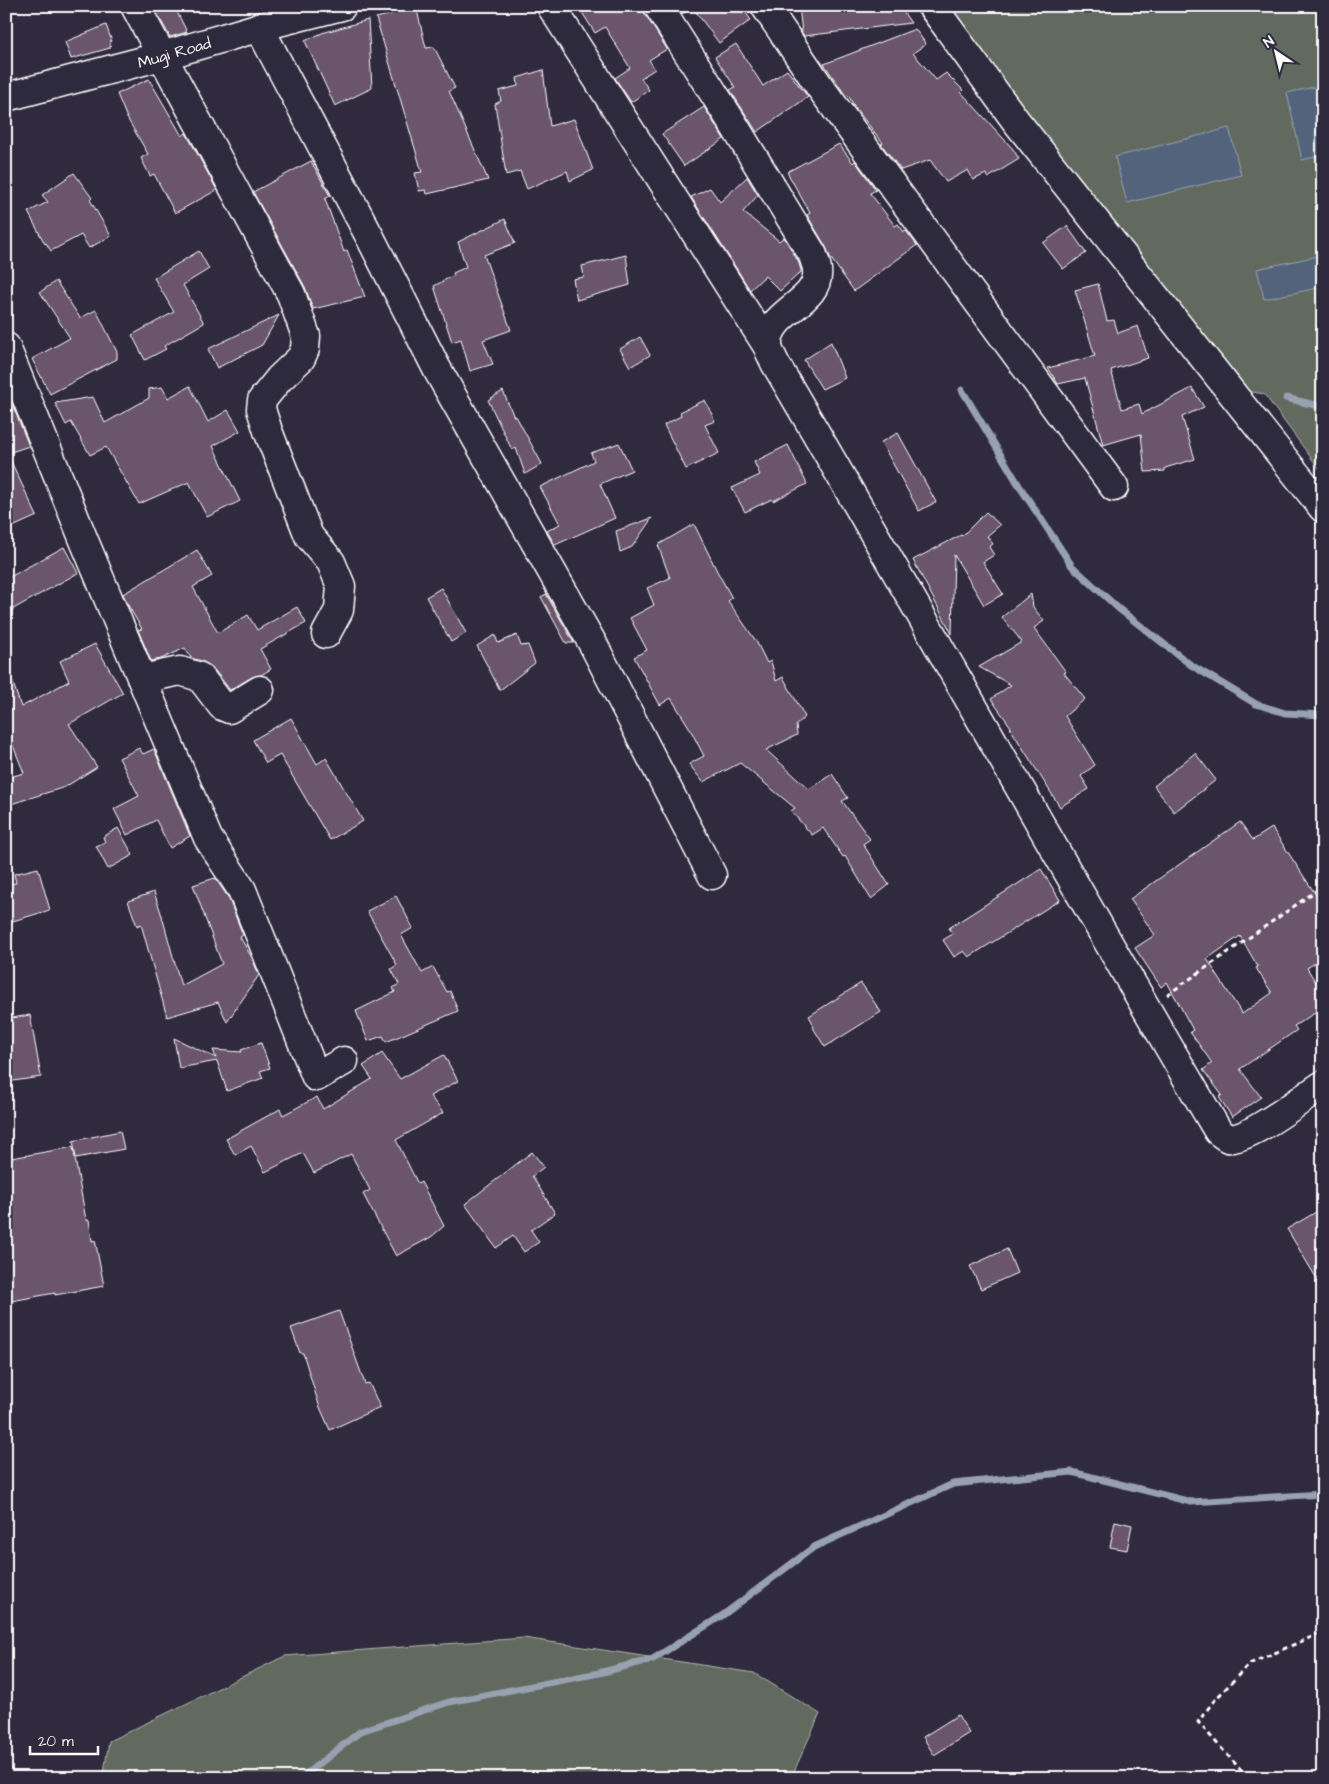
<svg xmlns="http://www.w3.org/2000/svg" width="1329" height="1784" font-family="'Architects Daughter',sans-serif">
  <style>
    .green { fill: #626b5f; stroke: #b0b5af }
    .water { fill: #52637c; stroke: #97a1b0 }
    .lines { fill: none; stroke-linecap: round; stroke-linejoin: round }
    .stream { stroke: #97a1b0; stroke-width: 7 }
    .building { fill: #6a556c; stroke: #fff; fill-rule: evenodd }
    .minor-casing { stroke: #fff; stroke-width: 31 }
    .path { stroke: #fff; stroke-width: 3; stroke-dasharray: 5 4; stroke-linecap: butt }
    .minor { stroke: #2f2a3d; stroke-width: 28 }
    .labels { text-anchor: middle; stroke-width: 5; stroke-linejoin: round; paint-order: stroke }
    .street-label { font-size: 16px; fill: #fff; stroke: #2f2a3d }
  </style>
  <rect width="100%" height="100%" fill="#2f2a3d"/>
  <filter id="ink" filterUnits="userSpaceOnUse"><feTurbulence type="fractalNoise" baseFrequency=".02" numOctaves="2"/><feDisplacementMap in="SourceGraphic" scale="10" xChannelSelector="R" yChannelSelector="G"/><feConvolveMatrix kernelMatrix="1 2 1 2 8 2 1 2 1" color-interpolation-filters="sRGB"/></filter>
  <g filter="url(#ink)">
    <g class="green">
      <path d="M912,6h411v468l-59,-80 -58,-10z"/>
      <path d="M524,1638l230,35 66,41 -29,64h-688l6,-37 176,-85z"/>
    </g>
    <g class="water">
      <path d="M1323,85v70l-21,5 -15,-67z"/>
      <path d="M1229,128l12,47 -114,28 -12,-46z"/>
      <path d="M1323,255v32l-59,12 -7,-30z"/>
    </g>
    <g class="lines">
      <g class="stream">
        <path d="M962,390l58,97 52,79 47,43 72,56 65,39 29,9 38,2"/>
        <path d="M1286,398l37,9"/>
        <path d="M301,1778l60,-47 88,-29 150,-29 54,-14 70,-44 91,-68 139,-63 119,-12 119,30 132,-8"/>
      </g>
    </g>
    <g class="building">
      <path d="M153,6h21l13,26 -17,5z"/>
      <path d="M416,6l10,42 8,-1 21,41 -6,3 39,89 -61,14 -1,-4 -7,1 -4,-18 7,-1 -46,-154 16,-4v-2z"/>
      <path d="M578,6h64l3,8 22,35 -18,11 6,9 -14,9 8,12 -18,12 -16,-24 15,-10 -25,-41 -10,6z"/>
      <path d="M677,6h64l10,14 -32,23 -26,-35 -11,6z"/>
      <path d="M799,6h100l12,17 -107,13 -2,-3z"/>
      <path d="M368,20l4,68 -37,18 -30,-65 17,-8z"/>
      <path d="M106,25l5,14 -1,9 -39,11 -6,-17z"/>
      <path d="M915,29l11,15 -13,9 23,27 10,-7 17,17 -2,2 52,57 6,10 -31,19 -2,-4 -13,6 -5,-10 -22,12 -16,-22 -29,10 -20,-26 2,-1 -27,-34 -8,-14 -2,1 -22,-32z"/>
      <path d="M736,44l27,42 24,-16 21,27 -51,35 -27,-42 5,-3 -20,-30z"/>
      <path d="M543,70l7,56 24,-7 19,51 -23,11 -3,-10 -40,18 -7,-18 -14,4 -11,-71 6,-3 -2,-10 19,-5 -1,-8z"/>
      <path d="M149,79l33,57 4,-3 31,57 -42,23 -21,-39 -4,2 -9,-18 7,-4 -21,-36 -10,-24z"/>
      <path d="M704,107l20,32 -40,27 -22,-32z"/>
      <path d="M839,144l14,19 2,-2 21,29 -6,3 25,33 3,-2 6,8 2,-1 11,14 -63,46 -24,-34 -4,-10 -19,-32 3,-2 -23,-41z"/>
      <path d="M311,161l19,35 -5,3 19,53 3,-2 18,47 -52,12 -8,-22 -52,-95z"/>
      <path d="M74,173l18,25 -2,2 21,36 -22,12 -8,-13 -30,16 -5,-8 -1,1 -17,-32 20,-10 -6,-7z"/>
      <path d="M747,177l11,18 -15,17 36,29 5,-4 14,24 3,9v2l-21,19 -15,-15 -15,14 -59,-93 19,-9 10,14z"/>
      <path d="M505,219l10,24 -31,12 27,75 -28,10 10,24 -23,7 -9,-32 -9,3 -18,-56 20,-11 -1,-2 13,-6 -8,-25z"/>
      <path d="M1067,226l19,27 -23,16 -20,-26z"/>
      <path d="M199,251l10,18 -26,16 21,38 -40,23 2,3 -21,11 -13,-25 42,-23 -20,-34z"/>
      <path d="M626,255l4,30 -53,15 -4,-21 11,-2 -2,-11z"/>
      <path d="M56,281l24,37 16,-8 21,42v7l-67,35 -18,-35 38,-21 -30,-46z"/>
      <path d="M1098,284l9,37 7,-1 4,13 20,-7 10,32 -37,12 11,39 17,-5 3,10 50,-26 12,19 -22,10 13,42 -30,9v3l-20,1 -4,-38 -38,11 -18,-67 -27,6 -10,-16 47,-12 -20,-66z"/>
      <path d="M279,315l-17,30 -45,23 -9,-19z"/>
      <path d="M640,337l10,18 -20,12 -10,-18z"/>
      <path d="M831,342l14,36 -23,11 -18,-29z"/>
      <path d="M190,386l18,36 20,-12 12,21 -27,15 27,55 -33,16 -18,-35 -50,22 -33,-57 -16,8 -19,-33 -5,3 -11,-22 38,-6 12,26 44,-25v-9l13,-2 6,11z"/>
      <path d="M6,389l23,57 -18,6 -5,-14z"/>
      <path d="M503,391l11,26 2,-1 26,48 -17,10 -9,-26 -4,2 -24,-50z"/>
      <path d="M705,400l10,21 -10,4 14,28 -33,16 -22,-44 17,-9 -1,-4z"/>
      <path d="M898,433l38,69 -17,9 -38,-69z"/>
      <path d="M619,443l13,27 -32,14 15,34 -60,27 -8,-14 13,-7 -20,-37 54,-26 -3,-8z"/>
      <path d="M788,445l19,39 -34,17 -1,-2 -27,13 -13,-24 28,-13 -6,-13z"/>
      <path d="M6,451l31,65 -31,14z"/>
      <path d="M986,512l14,13 -13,11 6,8 -4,3 5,8 -11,7 20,32 -19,11 -30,-50 -2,79 -39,-74 48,-25 1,1z"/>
      <path d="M652,518l-20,29 -12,5 -4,-21z"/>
      <path d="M694,524l23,47 15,27 -4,3 28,40 11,22 4,-2 5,20 7,-4 22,40 -9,8 1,10 -31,15 43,39 23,-15 16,24 -6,3 28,38 -7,5 26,41 -18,14 -26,-43 -2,1 -20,-29 -11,7 -21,-24 4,-3 -55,-45 -37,19 -14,-18 15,-8 -15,-29 -18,-29 -11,7 -26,-48 13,-7 -17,-32 24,-13 -7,-17 23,-10 -12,-33z"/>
      <path d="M64,547l14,26 -72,40v-34z"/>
      <path d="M197,550l15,26 -19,11 25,46 30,-18 9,15 40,-23 9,16 -46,26 11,20 -10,6 -9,2 -22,13 -18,-23 -10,-6 -11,-3 -6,-10 -24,11 -10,2 -13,-31 4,-1 -13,-22 -6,-13z"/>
      <path d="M441,588l25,45 -15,9 -25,-45z"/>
      <path d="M546,594l28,49h-8l-25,-46z"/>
      <path d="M1031,594l2,13 11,14 -10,7 32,44 -2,1 21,26 -20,17 30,49 -14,11 8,13 -29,18 -50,-79 1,-1 -20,-28 20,-14 -32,-18 43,-25 -20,-25z"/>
      <path d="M495,635l3,8 19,-8 4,11 7,-1 7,18 -35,27 -23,-44z"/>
      <path d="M95,644l28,49 -54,31 28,43 -32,20 -54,17 -5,-18v-8l18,-5 -18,-45v-53l4,-1 11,33 48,-26 -9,-20z"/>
      <path d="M291,718l26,46 9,-6 37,63 -33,19 -50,-85 -14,8 -13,-23z"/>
      <path d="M139,748l4,6 11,-5 36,87 -20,12 -14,-28 -29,15 -13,-26 25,-13 -20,-38z"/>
      <path d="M1195,753l21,27 -42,32 -20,-26z"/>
      <path d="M1240,822l13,18 19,-12 44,67 7,-4v67l-16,10 16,26v14l-29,18 3,4 -57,39 21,28 -29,20 -13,-20 3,-2 -19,-25 9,-7 -22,-31 3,-2 -26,-48 -6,5 -26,-39 20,-13 -25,-36zM1240,936l18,31 -2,1 16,25 -30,21 -35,-55z"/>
      <path d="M118,828l15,27 -25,14 -12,-23 9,-4 -2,-5z"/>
      <path d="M38,868l12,42 -44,13v-39l10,-1 -2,-9z"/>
      <path d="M1041,869l19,31 -91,57 -5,-6 -10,6 -11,-17 10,-6 -4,-6z"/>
      <path d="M215,878l13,19 15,38 -3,2 12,21 7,17 -32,47 -9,-20 -51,15 -26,-93 -4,2 -9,-25 26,-9 8,24 19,70 41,-22 -29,-79z"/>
      <path d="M396,896l17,32 -12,7 21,38 11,-6 14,25 3,-1 8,20 -72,31 -3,-6 -15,5 -12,-30 39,-19 -2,-4 6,-4 -8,-15 6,-4 -30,-54z"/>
      <path d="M861,983l20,29 -56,35 -13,-21 2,-1 -5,-9z"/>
      <path d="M30,1015l11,62 -35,5v-63z"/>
      <path d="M174,1038l42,20 -3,-8 29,2 -1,-2 20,-7 9,25 -10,3 3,7 -36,13 -10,-30 -38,7z"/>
      <path d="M382,1053l18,26 44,-24 14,26 -28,15 13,17 -47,27 22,44 3,-2 23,44 -13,11 -35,19 -33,-62 7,-4 -19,-36 -37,19 -11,-20 -38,19 -14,-26 -16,9 -9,-16 54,-30 3,6 34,-18 6,12 49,-30 -9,-13z"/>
      <path d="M120,1131l4,18 -48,9 -3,-17z"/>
      <path d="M73,1147l13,73h3l3,21 3,-1 9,46 -49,9v-2l-49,9v-143z"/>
      <path d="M532,1152l12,15 -12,9 23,37 -24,17 8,12 -15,10 -11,-16 -17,12 -31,-44z"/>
      <path d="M1323,1208v81l-36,-60z"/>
      <path d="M1007,1249l10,24 -36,16 -11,-23z"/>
      <path d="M339,1311l26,73 4,-1 11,24 -50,23 -11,-25 -16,-52h-3l-9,-25z"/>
      <path d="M1115,1521l17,4 -5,25 -17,-3z"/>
      <path d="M958,1715l11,18 -35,22 -11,-18z"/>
    </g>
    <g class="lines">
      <defs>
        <g id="minor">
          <path d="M135,6l156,288 15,42 -1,13 -4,9 -22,21 -17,21 -1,9 7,22 41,105 22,26 10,24 -2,24 -13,24"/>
          <path d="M551,6l217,341"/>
          <path d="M658,6l74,116 81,133c1,5 4,10 4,15 4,33 -50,41 -49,75 0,6 5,13 7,18 150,255 293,514 443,768 3,2 7,6 10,7 19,4 77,-42 95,-53"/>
          <path d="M765,6l55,81 294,400"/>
          <path d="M932,6l84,115 307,387"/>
          <path d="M259,27l112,212 66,130 157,277 118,229"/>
          <path d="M6,97l156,-41 105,-31 75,-19"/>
          <path d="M6,347l77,191 125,300 34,52 74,187 28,-16"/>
          <path d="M142,679l38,-8 20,6 22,29 7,3 31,-19"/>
        </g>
      </defs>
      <use href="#minor" class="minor-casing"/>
      <g class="path">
        <path d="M1167,995l156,-109"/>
        <path d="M1248,1778l-50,-56 15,-20 36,-38 74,-32"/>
      </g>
      <use href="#minor" class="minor"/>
    </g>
  </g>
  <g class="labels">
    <g class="street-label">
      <text transform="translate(174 52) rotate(-16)" y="6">Mugi Road</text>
    </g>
  </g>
  <rect width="1329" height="1784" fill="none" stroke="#2f2a3d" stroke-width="25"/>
  <rect x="12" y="12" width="1304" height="1759" fill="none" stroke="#fff" stroke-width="2" filter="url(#ink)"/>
  <g transform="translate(1276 52) rotate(325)" stroke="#2f2a3d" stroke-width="4" paint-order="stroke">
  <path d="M0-4L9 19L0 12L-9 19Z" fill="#ffffff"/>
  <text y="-8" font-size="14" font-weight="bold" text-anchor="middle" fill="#ffffff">N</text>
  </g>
  <path d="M30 1746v8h68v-8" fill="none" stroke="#ffffff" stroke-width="2.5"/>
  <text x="38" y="1746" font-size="15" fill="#ffffff" stroke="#2f2a3d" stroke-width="4" paint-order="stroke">20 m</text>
</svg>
